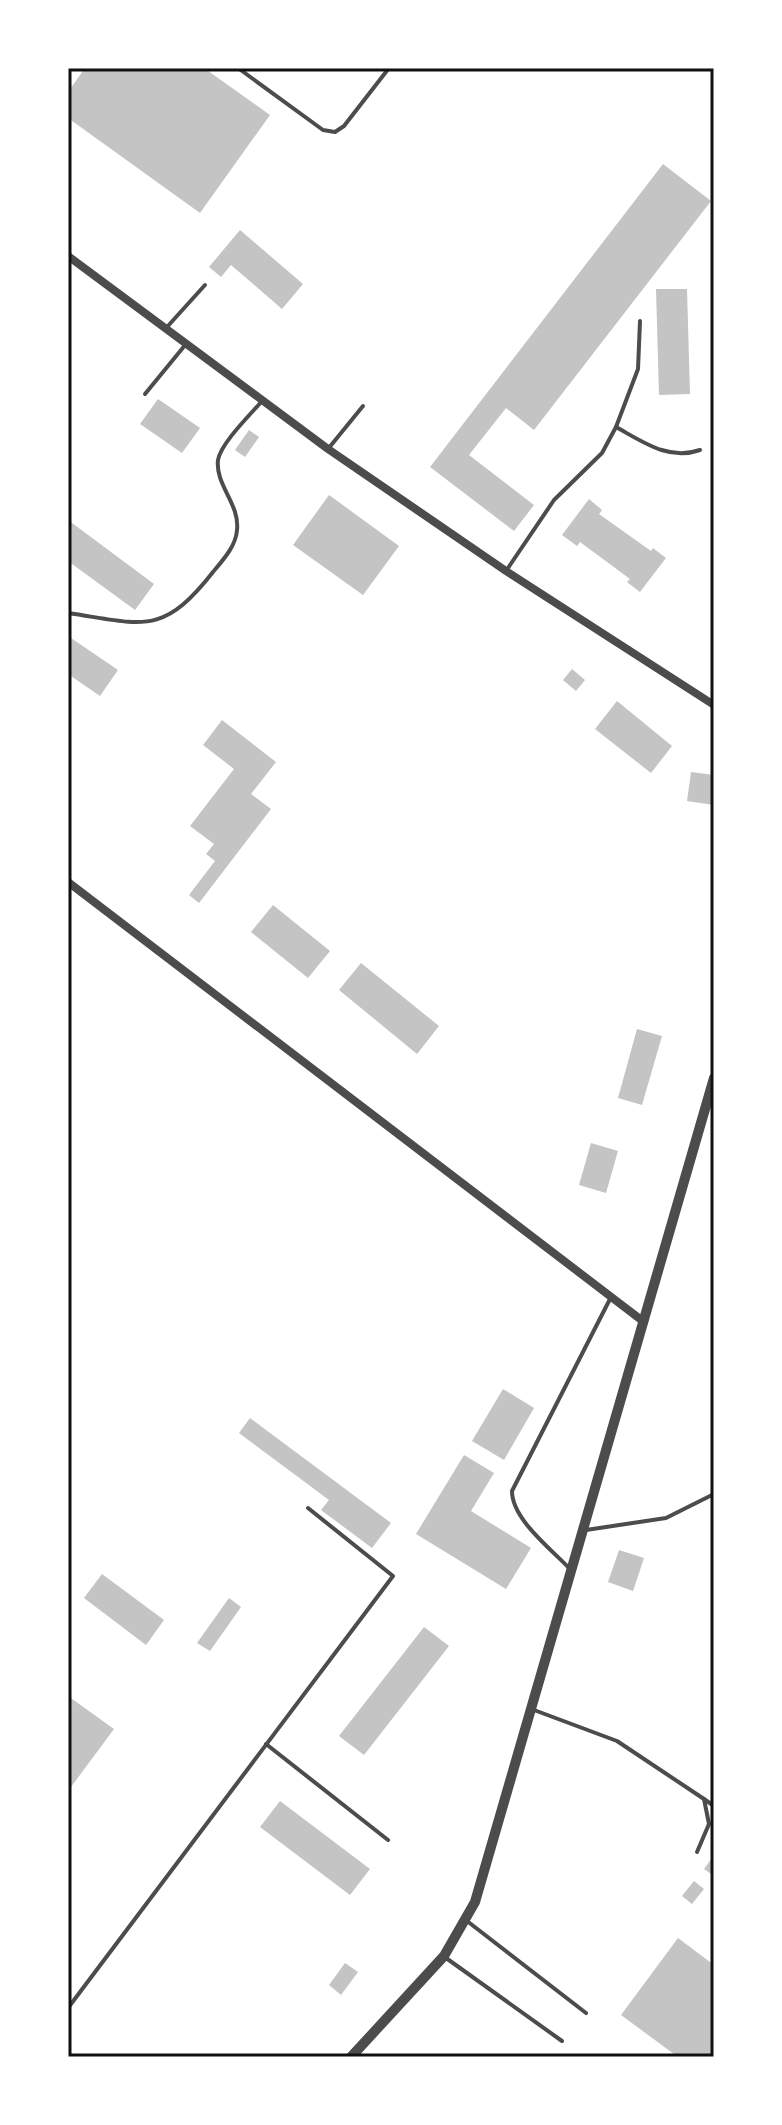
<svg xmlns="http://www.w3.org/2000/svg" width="782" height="2125" font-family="Overpass,sans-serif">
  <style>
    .building { fill: #c4c4c4 }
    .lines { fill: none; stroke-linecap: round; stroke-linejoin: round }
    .service { stroke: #4c4c4c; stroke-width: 4 }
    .minor { stroke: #4c4c4c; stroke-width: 8 }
    .tertiary { stroke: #4c4c4c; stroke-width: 10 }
    .neatline { fill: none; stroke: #111; stroke-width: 3 }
  </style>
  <rect width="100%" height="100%" fill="#fff"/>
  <g class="building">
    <path d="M85,68h119l66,47 -70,98 -132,-95v-26z"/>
    <path d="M663,164l48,37 -177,229 -28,-22 -37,47 65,50 -20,26 -84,-64z"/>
    <path d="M240,230l63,54 -21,25 -51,-44 -10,12 -12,-10z"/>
    <path d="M656,289h31l3,105 -31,1z"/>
    <path d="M158,399l42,29 -18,25 -42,-29z"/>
    <path d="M249,430l10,7 -14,20 -10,-7z"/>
    <path d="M329,495l70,51 -36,49 -70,-50z"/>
    <path d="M589,499l13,11 -3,4 52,37 2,-3 13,10 -26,34 -13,-10 3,-3 -50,-37 -3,4 -15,-11z"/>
    <path d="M68,520l86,64 -19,26 -67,-49z"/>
    <path d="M68,636l50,34 -18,26 -32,-22z"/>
    <path d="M572,669l13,11 -9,11 -13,-11z"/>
    <path d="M617,701l55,45 -21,27 -56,-44z"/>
    <path d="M222,720l54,42 -25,32 20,15 -72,94 -10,-8 26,-34 -9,-7 8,-10 -24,-18 44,-57 -31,-24z"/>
    <path d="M691,772l23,3v30l-27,-4z"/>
    <path d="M273,905l57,46 -22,27 -57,-46z"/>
    <path d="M361,963l78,63 -22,28 -78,-64z"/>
    <path d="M637,1029l25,7 -20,69 -24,-7z"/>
    <path d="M591,1143l27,8 -12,42 -27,-8z"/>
    <path d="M503,1389l31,19 -30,52 -32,-19z"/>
    <path d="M250,1418l141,105 -19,25 -51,-38 8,-10 -90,-67z"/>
    <path d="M464,1455l30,18 -23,38 60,37 -25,41 -90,-55z"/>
    <path d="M619,1550l25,8 -11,33 -25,-9z"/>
    <path d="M102,1574l62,46 -18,25 -62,-47z"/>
    <path d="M229,1598l12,9 -31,44 -13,-8z"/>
    <path d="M424,1627l25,19 -85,109 -25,-19z"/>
    <path d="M68,1696l46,33 -46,62z"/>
    <path d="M280,1801l90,68 -20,26 -90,-68z"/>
    <path d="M714,1855v21l-10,-7z"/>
    <path d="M694,1881l10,8 -12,15 -10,-8z"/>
    <path d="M678,1938l36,27v92h-36l-57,-42z"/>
    <path d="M345,1963l13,9 -17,23 -12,-10z"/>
  </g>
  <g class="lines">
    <g class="service">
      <path d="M238,68l85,62 12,2 9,-6 45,-58"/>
      <path d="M167,327l38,-42"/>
      <path d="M145,394l41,-50"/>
      <path d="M616,427c27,15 53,34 84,23"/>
      <path d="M328,449l35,-43"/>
      <path d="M506,571l48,-71 48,-47 14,-26 22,-58 2,-48"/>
      <path d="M68,613c75,11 94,24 145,-41 10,-12 23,-26 24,-42 3,-26 -22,-45 -19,-70 3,-17 32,-45 44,-59"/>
      <path d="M586,1530l80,-12 48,-24"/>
      <path d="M569,1568c-19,-20 -57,-49 -57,-77l98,-192"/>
      <path d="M534,1710l83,31 87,58"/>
      <path d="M266,1744l122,96"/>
      <path d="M697,1852l12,-28 -5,-25 10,7"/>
      <path d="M467,1921l119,92"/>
      <path d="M446,1958l116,83"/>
      <path d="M68,2008l325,-432 -85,-68"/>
    </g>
    <g class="minor">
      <path d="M68,256l260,193 178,122 208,134"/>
      <path d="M68,882l576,440"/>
    </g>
    <path class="tertiary" d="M351,2057l93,-101 31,-54 239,-824"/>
  </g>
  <rect width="782" height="2125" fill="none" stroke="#ffffff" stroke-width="140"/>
  <rect x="70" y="70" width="642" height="1985" class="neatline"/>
</svg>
